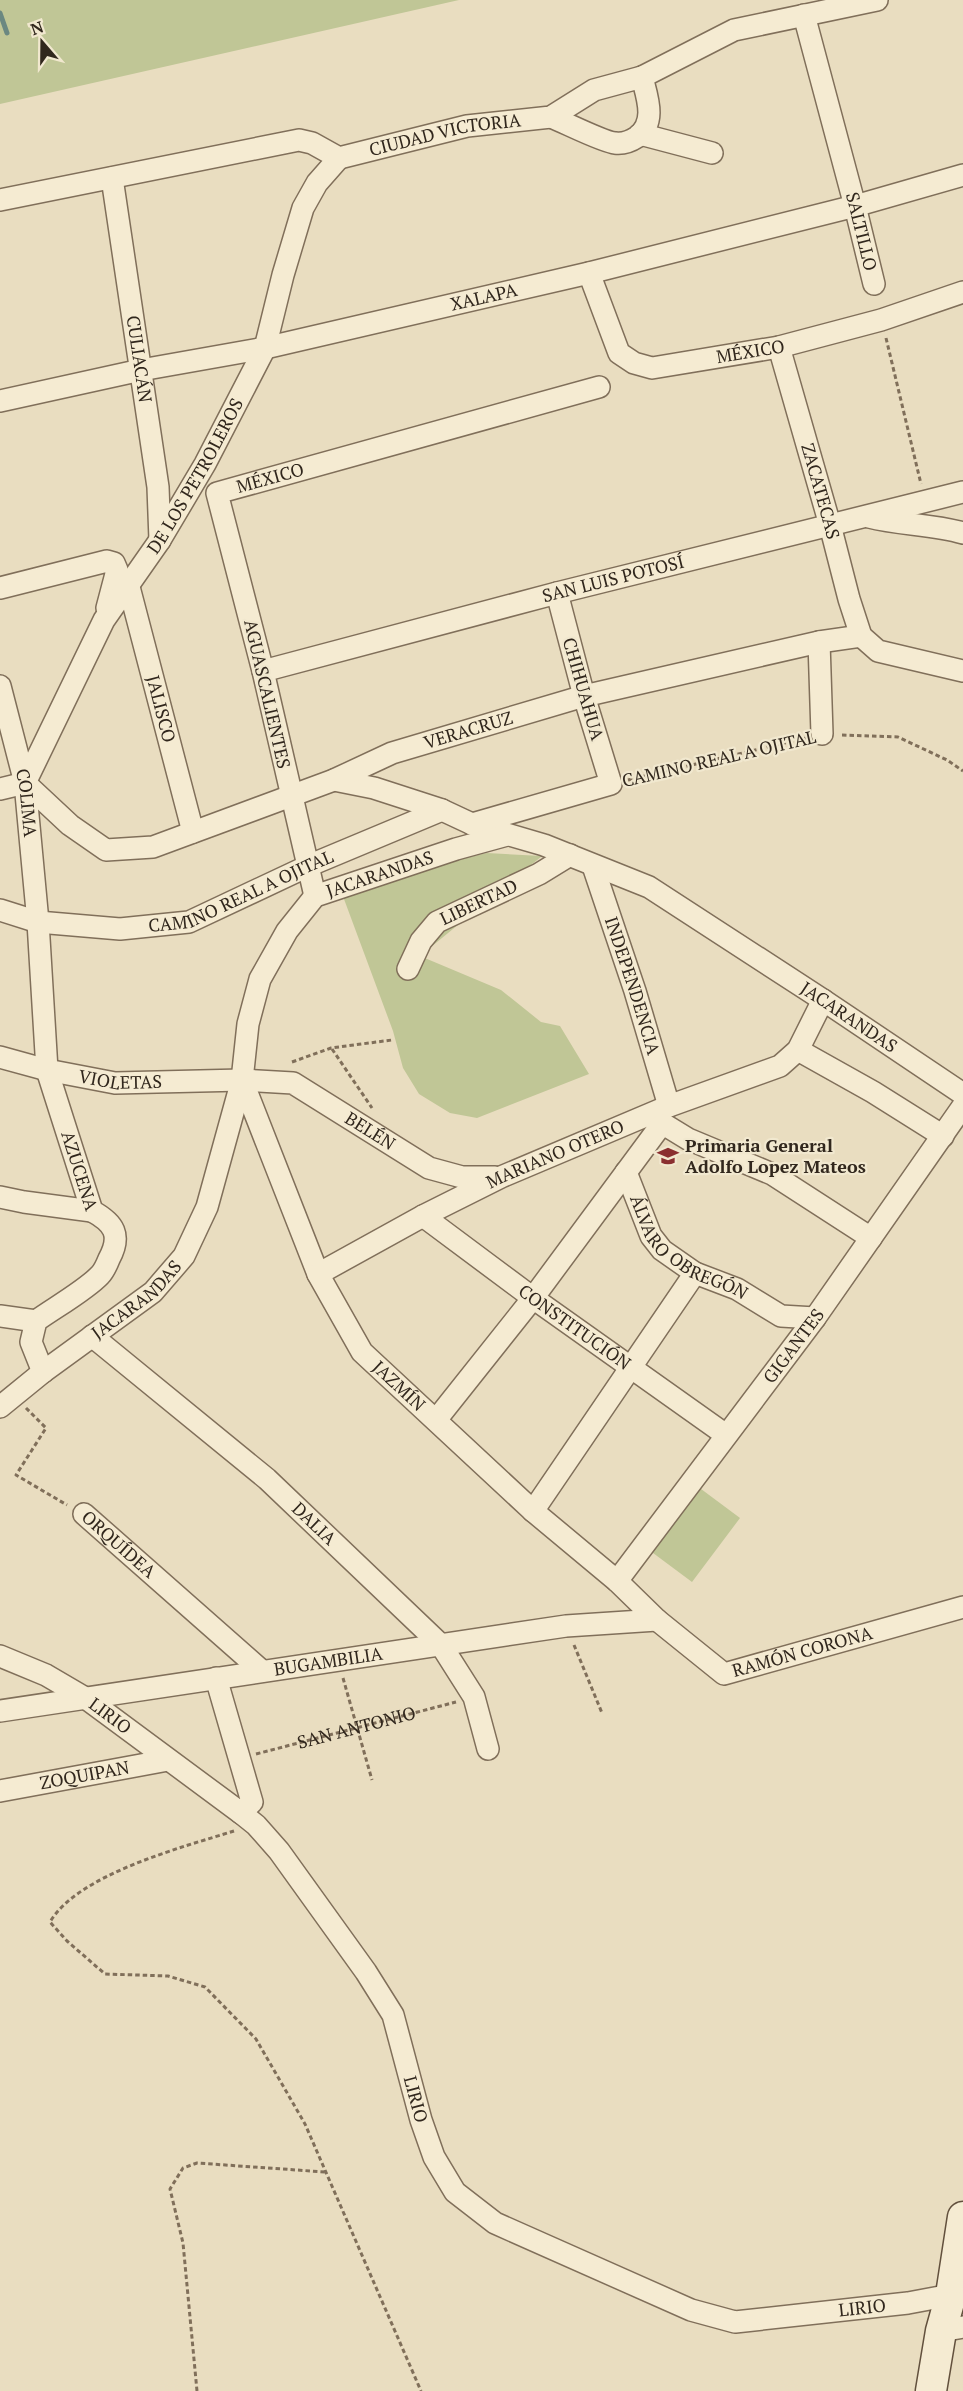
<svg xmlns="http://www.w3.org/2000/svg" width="963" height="2391" font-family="'PT Serif',serif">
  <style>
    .green { fill: #c0c696 }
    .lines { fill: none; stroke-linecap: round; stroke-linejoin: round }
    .stream { stroke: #6b8881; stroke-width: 5 }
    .minor-casing { stroke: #806f5a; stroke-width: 24 }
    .secondary-casing { stroke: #62503d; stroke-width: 33 }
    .path { stroke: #806f5a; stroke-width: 3; stroke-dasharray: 4.5 3; stroke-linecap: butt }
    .minor { stroke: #f5ebd2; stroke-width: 21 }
    .secondary { stroke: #f5ebd2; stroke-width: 30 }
    .labels { text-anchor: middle; stroke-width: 4.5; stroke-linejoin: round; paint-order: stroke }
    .street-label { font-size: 18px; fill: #31271d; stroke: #f1e8cf }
    .poi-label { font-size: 18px; font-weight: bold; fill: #31271d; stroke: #f1e8cf; text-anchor: start }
  </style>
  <rect width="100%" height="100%" fill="#e9ddc0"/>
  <g class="green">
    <path d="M0,0h459l-459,104z"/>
    <path d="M487,853l55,3 -122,100 81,34 40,32 19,4 29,48 -112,44 -27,-5 -31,-19 -16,-26 -10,-37 -52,-140 73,-21z"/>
    <path d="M697,1486l43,32 -48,64 -43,-32z"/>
  </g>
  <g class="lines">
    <path class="stream" d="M0,13l7,20"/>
    <defs>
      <g id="minor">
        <path id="s2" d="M804,15l51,191 19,78"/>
        <path d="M551,117c13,5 52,25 64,26 8,1 16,-2 22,-6 20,-15 10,-40 5,-60"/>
        <path d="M640,134l72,19"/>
        <path id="s3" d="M112,178l46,309 2,53"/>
        <path id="s4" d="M0,200l299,-60 13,3 27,15 128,-32 84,-9 43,-27 48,-13 92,-47 143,-30"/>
        <path id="s5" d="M589,273l30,80 15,10 18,5 127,-21 102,-27 82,-28"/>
        <path id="s6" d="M779,347l51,178 19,74 12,37 17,15 85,20"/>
        <path id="s7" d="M0,401l141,-31 124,-22 324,-75 266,-67 108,-31"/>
        <path d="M869,517c31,8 64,7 94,16"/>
        <path id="s8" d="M129,587l64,245"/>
        <path d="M0,588l107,-27 7,2 3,7 -10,38"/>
        <path d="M819,642l3,92"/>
        <path id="s9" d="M263,671l294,-78 406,-101"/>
        <path id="s10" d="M0,686l25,97 13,139 9,148 45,141c22,12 30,24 17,48 -2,5 -5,12 -9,16 -14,15 -46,33 -64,46l-5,21 12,30"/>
        <path id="s11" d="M334,780l40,8 68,22 30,14 72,21 105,42 174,113 140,94"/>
        <path id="s12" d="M25,783l45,42 36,25 47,-3 181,-67 58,-27 192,-57 235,-54 42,-6"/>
        <path id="s13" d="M25,783l79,-163 56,-80 45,-76 60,-116 18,-73 20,-67 14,-25 22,-25"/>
        <path d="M0,789l25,-6"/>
        <path d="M472,824l139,-40 -27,-88 -27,-103"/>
        <path id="s14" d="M593,866l42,125 34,115"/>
        <path id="s15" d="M315,896l-52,-225 -46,-178 382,-106"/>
        <path id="s16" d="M0,910l38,12 82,7 69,-7 119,-56 134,-56"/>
        <path id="s17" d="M408,969l13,-28 16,-19 102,-48 31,-19"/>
        <path d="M798,1050l75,42 70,44"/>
        <path id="s18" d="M0,1057l47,13 68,13 127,-3 51,3 136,85 33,9h33"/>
        <path id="s19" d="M242,1080l76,194 44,78 171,159 84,70 40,39 67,54 239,-67"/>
        <path d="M652,1117l36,22 84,35 99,64"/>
        <path id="s20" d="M626,1172l25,64 11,14 33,23 42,16 44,27 34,2"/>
        <path d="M0,1197l24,5 68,9"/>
        <path id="s21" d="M423,1216l110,82 193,137"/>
        <path id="s22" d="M318,1274l105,-58 78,-39 168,-71 111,-40 18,-16 25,-50"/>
        <path d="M0,1316l36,5"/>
        <path id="s23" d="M92,1336l175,143 174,166 33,52 14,52"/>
        <path id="s24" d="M0,1407l43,-35 110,-80 31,-36 23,-49 35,-127 6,-56 12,-45 27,-48 28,-35 141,-47 51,-14"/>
        <path d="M436,1420l97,-122 128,-173"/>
        <path d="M533,1511l162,-238"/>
        <path id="s25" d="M84,1514l178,157"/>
        <path id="s26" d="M617,1581l198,-263 148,-212"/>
        <path id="s27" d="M0,1656l46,19 41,24 154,114 15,12 23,26 87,121 27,43 28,105 13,37 21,35 40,31 196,87 44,12 173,-19 43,-8"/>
        <path d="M216,1678l36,124 -11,11"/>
        <path id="s28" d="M0,1711l566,-85 91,-6"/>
        <path id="s29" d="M0,1791l168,-31"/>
        <path d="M941,2331l22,-4"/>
      </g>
      <path id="secondary" d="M931,2391l10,-60 10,-36 12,-78"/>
    </defs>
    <use href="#minor" class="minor-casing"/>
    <use href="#secondary" class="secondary-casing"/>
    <g class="path">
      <path d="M886,338l35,146"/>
      <path d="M842,735l56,2 49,23 16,11"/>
      <path d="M628,780l178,-42"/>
      <path d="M332,1049l40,59"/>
      <path d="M292,1062l39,-14 61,-8"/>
      <path d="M26,1408l20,20 -30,47 51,30"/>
      <path d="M574,1645l28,68"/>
      <path d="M343,1678l29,102"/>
      <path id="s1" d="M256,1754l200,-52"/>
      <path d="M234,1831c-51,16 -156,43 -184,91l17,19 38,33 63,2 37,11 51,52 49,85 116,267"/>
      <path d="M197,2391l-14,-148 -13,-54 13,-21 14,-5 128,9"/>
    </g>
    <use href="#minor" class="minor"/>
    <use href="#secondary" class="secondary"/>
  </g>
  <defs>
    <symbol id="school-bare" viewBox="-9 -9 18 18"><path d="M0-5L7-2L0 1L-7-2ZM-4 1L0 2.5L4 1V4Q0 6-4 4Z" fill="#8a2f30" stroke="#f1e8cf" stroke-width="2.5" paint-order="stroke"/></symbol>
  </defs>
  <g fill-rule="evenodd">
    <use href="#school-bare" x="653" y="1141" width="30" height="30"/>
  </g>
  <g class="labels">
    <g class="street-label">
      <text dy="6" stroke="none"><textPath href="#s4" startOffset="458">CIUDAD VICTORIA</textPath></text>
      <text dy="6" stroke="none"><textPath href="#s2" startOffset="224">SALTILLO</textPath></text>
      <text dy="6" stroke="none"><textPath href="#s7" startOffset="495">XALAPA</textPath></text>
      <text dy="6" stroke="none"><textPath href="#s5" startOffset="222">MÉXICO</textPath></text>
      <text dy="6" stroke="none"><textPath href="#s3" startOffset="183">CULIACÁN</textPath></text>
      <text dy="6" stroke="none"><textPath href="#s13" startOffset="352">DE LOS PETROLEROS</textPath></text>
      <text dy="6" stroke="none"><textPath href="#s15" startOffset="470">MÉXICO</textPath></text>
      <text dy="6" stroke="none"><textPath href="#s6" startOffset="150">ZACATECAS</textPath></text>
      <text dy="6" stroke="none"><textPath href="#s9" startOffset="362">SAN LUIS POTOSÍ</textPath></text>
      <text transform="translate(583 689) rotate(74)" y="6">CHIHUAHUA</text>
      <text transform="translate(267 694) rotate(77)" y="6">AGUASCALIENTES</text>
      <text dy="6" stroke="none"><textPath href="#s8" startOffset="126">JALISCO</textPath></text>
      <text dy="6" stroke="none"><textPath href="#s12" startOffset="489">VERACRUZ</textPath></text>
      <text transform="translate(719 759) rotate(-13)" y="6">CAMINO REAL A OJITAL</text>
      <text dy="6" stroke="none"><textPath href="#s10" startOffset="120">COLIMA</textPath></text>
      <text dy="6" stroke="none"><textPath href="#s24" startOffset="696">JACARANDAS</textPath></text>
      <text dy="6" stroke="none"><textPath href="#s16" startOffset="250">CAMINO REAL A OJITAL</textPath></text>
      <text dy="6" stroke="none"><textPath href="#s17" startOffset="102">LIBERTAD</textPath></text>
      <text dy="6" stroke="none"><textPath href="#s14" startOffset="126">INDEPENDENCIA</textPath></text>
      <text dy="6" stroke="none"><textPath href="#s11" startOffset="572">JACARANDAS</textPath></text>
      <text dy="6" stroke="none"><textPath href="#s18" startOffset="123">VIOLETAS</textPath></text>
      <text dy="6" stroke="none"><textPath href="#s18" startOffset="387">BELÉN</textPath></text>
      <text dy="6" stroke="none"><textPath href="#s22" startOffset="266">MARIANO OTERO</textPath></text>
      <text dy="6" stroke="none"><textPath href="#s10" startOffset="494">AZUCENA</textPath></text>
      <text dy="6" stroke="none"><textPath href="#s20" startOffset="104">ÁLVARO OBREGÓN</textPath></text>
      <text dy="6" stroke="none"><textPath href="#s24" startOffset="174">JACARANDAS</textPath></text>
      <text dy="6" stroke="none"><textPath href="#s21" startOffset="188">CONSTITUCIÓN</textPath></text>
      <text dy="6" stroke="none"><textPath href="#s26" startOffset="294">GIGANTES</textPath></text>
      <text dy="6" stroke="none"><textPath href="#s19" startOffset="348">JAZMÍN</textPath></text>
      <text dy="6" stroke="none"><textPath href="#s23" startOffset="291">DALIA</textPath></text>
      <text dy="6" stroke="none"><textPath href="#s25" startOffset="46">ORQUÍDEA</textPath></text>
      <text dy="6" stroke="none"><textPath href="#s19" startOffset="864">RAMÓN CORONA</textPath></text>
      <text dy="6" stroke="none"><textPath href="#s28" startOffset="332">BUGAMBILIA</textPath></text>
      <text dy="6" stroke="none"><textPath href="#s27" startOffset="126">LIRIO</textPath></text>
      <text dy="6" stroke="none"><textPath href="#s1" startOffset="104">SAN ANTONIO</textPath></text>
      <text dy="6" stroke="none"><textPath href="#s29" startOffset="86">ZOQUIPAN</textPath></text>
      <text dy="6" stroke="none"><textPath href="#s27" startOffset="630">LIRIO</textPath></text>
      <text dy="6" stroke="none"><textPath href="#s27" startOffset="1170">LIRIO</textPath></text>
    </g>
    <g class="poi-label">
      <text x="685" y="1152">Primaria General<tspan x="685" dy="21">Adolfo Lopez Mateos</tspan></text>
    </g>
  </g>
  <g transform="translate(42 42) rotate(340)" stroke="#f1e8cf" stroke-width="4.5" paint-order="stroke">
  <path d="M0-4.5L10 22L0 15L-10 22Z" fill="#31271d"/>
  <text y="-9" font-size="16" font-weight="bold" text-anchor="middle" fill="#31271d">N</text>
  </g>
</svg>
